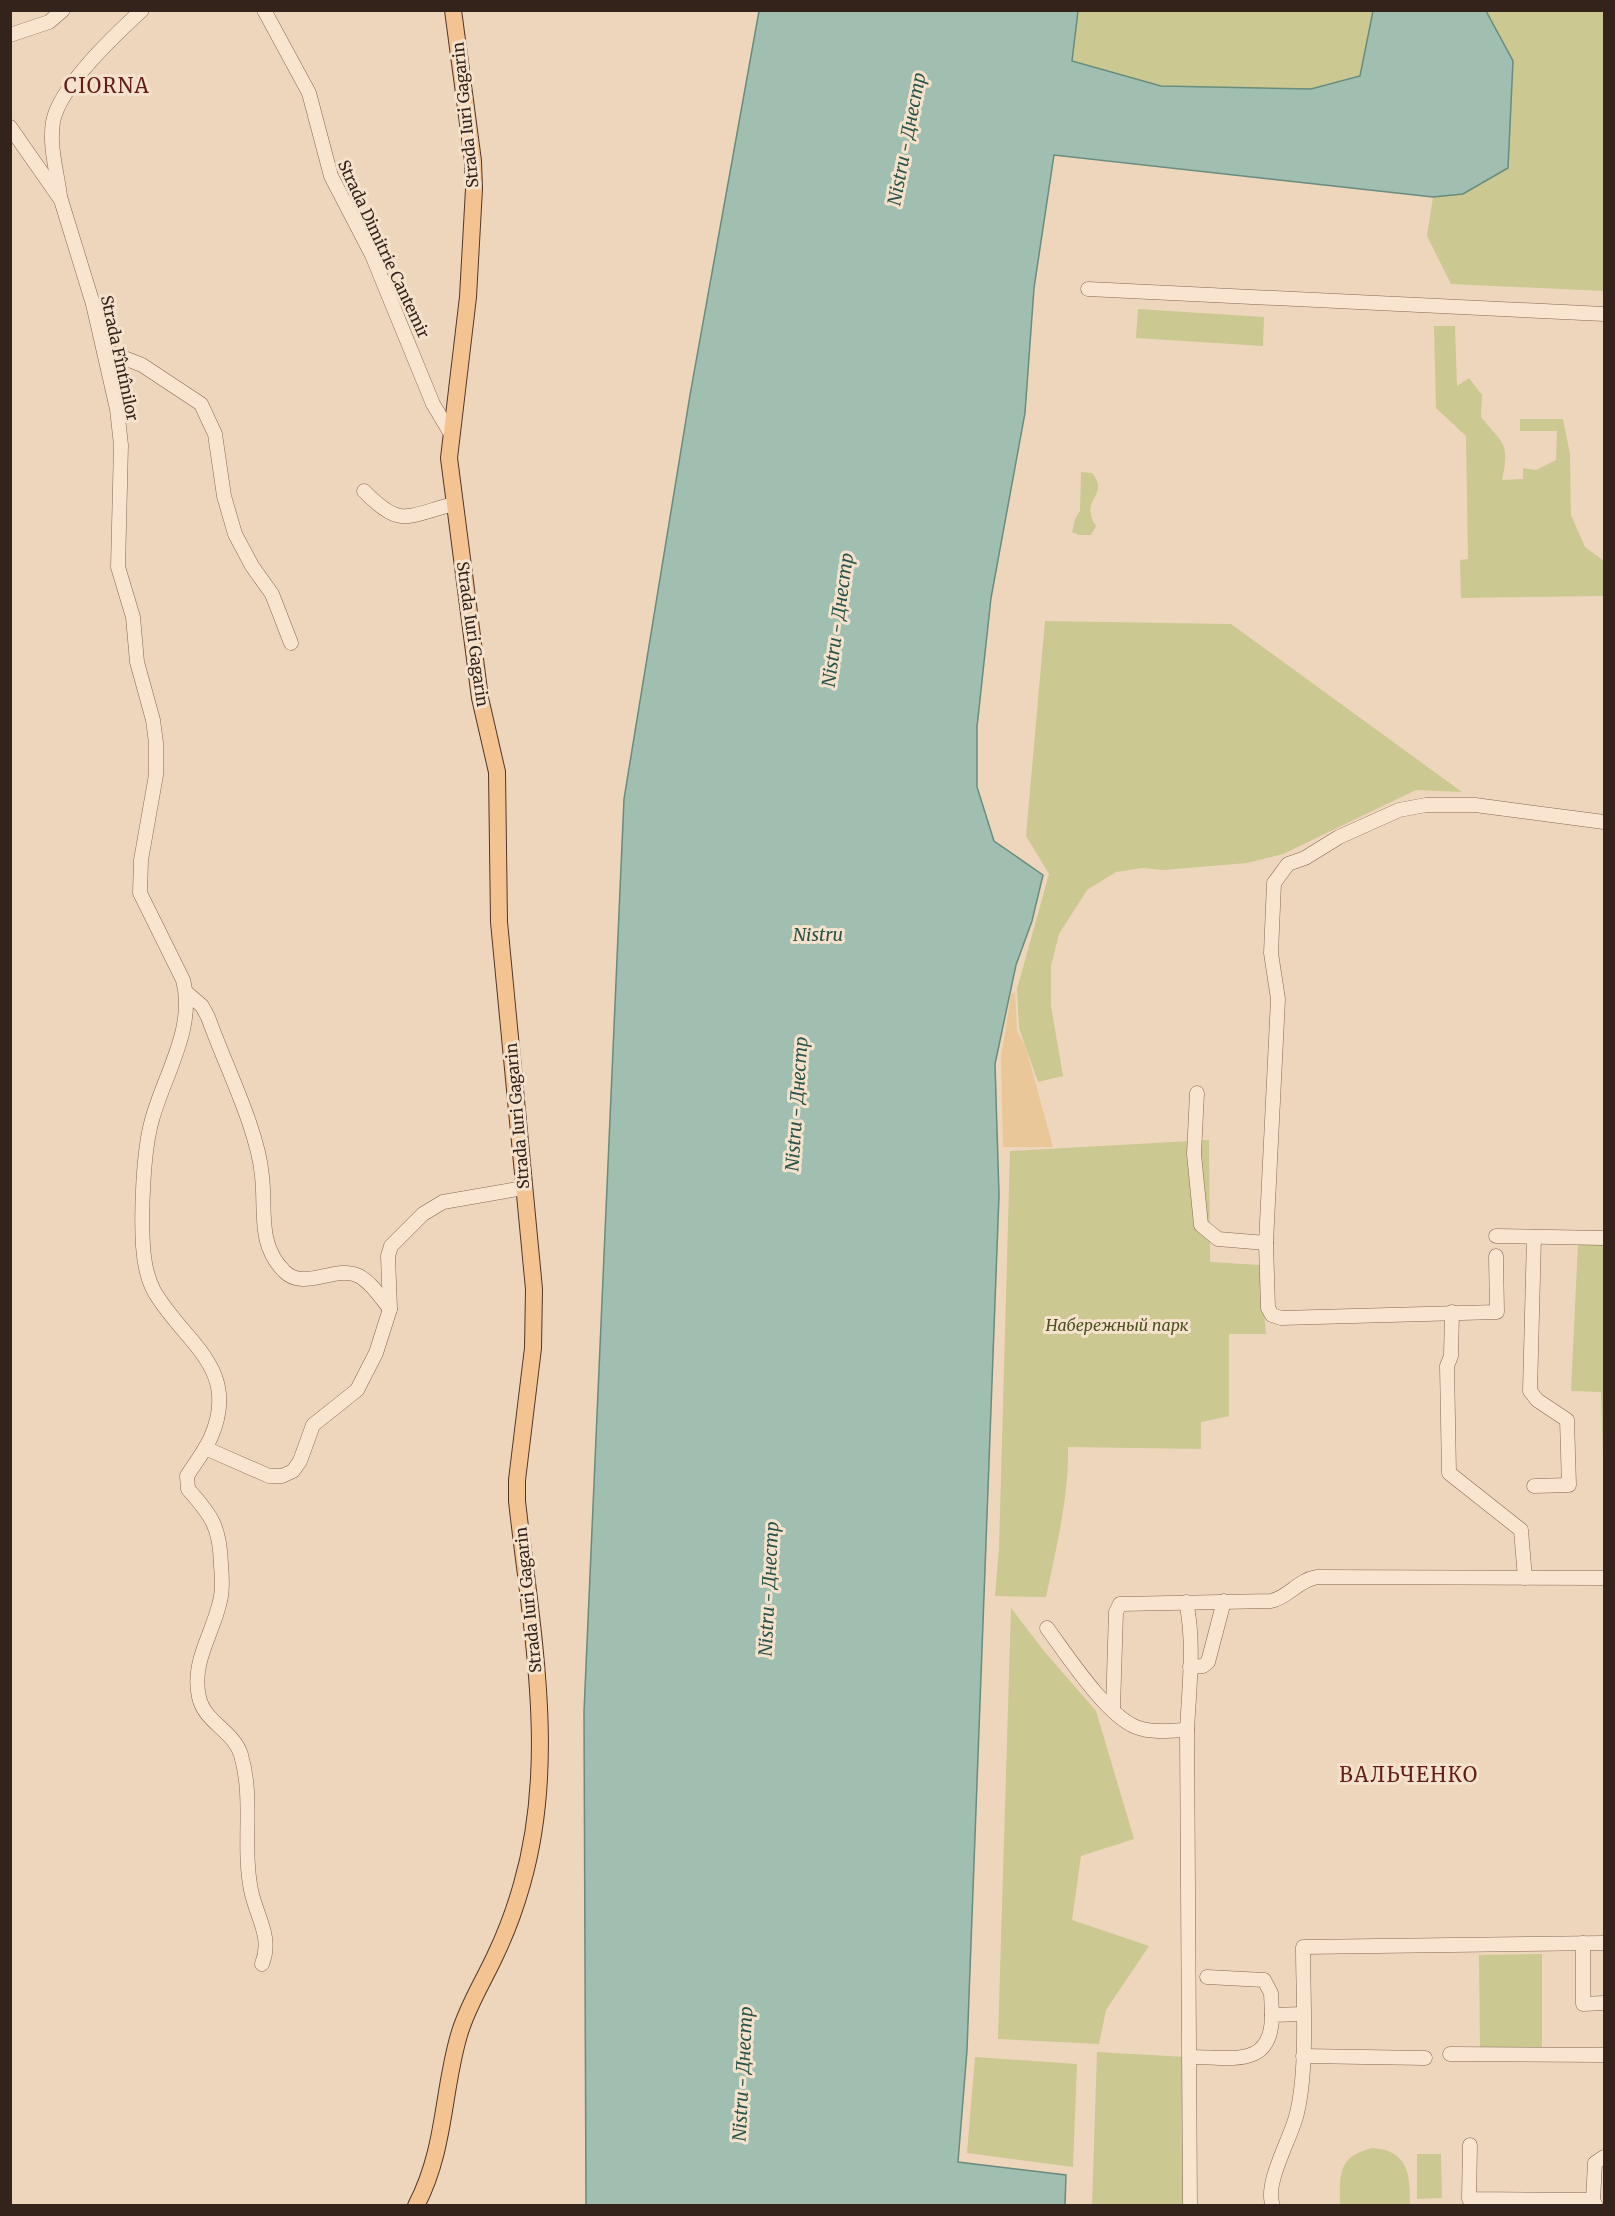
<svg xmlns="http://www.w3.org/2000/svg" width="1615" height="2216" font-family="Merriweather,serif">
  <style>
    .green { fill: #cbc891 }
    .sand { fill: #eac798 }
    .water { fill: #a0bfb0; stroke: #688c7d; stroke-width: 1.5 }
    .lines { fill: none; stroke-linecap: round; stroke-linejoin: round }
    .minor-casing { stroke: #856756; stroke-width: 15 }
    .major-casing { stroke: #52362b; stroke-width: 18 }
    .minor { stroke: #f9e5cf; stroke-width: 14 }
    .major { stroke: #f3c492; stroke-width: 16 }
    .labels { text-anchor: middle; stroke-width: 6; stroke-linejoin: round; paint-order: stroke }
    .street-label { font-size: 16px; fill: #34231b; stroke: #f5e2cc }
    .park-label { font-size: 16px; font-style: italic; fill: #4d5121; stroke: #f5e2cc }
    .water-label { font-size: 18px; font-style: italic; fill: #2a544a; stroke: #f5e2cc }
    .quarter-label { font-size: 20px; letter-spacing: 1.5px; fill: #611d1a; stroke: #f5e2cc }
  </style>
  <rect width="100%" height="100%" fill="#eed6bc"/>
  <g class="green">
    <path d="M1078,11h295l-13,65 -49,13 -151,-3 -88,-25z"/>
    <path d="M1486,11h118v280l-153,-7 -24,-48 6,-39 30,-3 50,-133z"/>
    <path d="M1138,309l126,8 -1,29 -127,-8z"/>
    <path d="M1434,326h21l2,60 12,-8 13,17 -1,22c23,28 29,26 21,63l21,-1v-11l13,2 20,-10 1,-29h-37v-12h43l7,35 1,61 14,32 19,14v35l-143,2 -1,-38 8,-1 -2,-123 -30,-28z"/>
    <path d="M1081,472l11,1c19,23 -14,25 4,53l-5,9h-12l-7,-3 3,-13 5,-8z"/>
    <path d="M1045,621l186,3 231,168 -46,-2 -133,64 -36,9 -84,7 -20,-2 -27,4 -29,18 -28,44 -8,32v40l12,70 -25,6 -19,-54 -2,-39 32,-115 -23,-38z"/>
    <path d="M1209,1140l1,122 50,3 6,69h-37v82l-28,6v27l-133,-2c1,50 -12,102 -22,150l-51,-1 4,-47 11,-398z"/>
    <path d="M1578,1244l26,1v246l-3,-99 -30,-1z"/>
    <path d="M1011,1608l33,43 52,60 38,128 -53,17 -9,64 77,26 -43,64 -7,34 -101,-5z"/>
    <path d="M1542,1954v93l-62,1 -1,-93z"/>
    <path d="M1097,2052l89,5v148l-94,1z"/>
    <path d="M975,2057l102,7 -4,103 -106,-14z"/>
    <path d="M1373,2148c36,3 37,27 37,57h-70c0,-30 -3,-49 33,-57z"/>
    <path d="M1417,2154h24l1,44 -25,1z"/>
  </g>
  <path class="sand" d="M1015,991l2,40 9,17 27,99h-50l-2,-90 10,-62z"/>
  <path class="water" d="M759,11h319l-6,50 89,25 150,3 49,-13 13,-65h113l27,50 -5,107 -45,26 -30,3 -379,-42 -20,133 -9,125 -34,185 -14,129v60l17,54 49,34 -11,46 -16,44 -21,99 4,131 -32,855 -9,112 108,13 -1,30h-479l-2,-493 40,-913 66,-404z"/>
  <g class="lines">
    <defs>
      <g id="minor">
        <path d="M264,10l45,83 22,83 41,79 61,149 18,30"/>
        <path d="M10,35l39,-13 14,-12"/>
        <path d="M10,127l51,73 32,104 24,105 4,36 -3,122 15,50 4,45 16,58 3,23v32l-15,85 -1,33 43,87c13,48 -19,95 -31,140 -9,31 -11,93 -9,126 1,15 4,32 11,45 29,51 87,76 57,146 -6,14 -16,26 -24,39l1,13c24,27 32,38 33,76 1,11 2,25 -1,36 -7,33 -29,61 -21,96 5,25 35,34 42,58 13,44 1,90 10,135 5,26 22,47 11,74"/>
        <path d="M60,196c-3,-24 -11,-50 -7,-74 6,-35 63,-88 89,-112"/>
        <path d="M1088,289l516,25"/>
        <path d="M104,350l38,15 59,39 14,30 9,62 11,38 17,32 20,28 19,49"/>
        <path d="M364,491c37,38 42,25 90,13"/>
        <path d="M187,993l15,13 6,11c16,46 50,112 54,159 4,34 -5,68 22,95 20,21 52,-7 75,5 13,7 22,22 31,33"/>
        <path d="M1197,1093l-3,61 7,71 17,14 48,4"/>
        <path d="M1496,1236l108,2"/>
        <path d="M1534,1237l-4,154 7,9 30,20 2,65 -35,1"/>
        <path d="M1496,1256l1,56 -216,6 -9,-3 -4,-7 -2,-65 12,-244 -7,-46 3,-70 14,-19 17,-6 34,-21 60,-27 27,-5h49l129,17"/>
        <path d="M1452,1312l-1,44 -4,10 2,107 72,57 4,48"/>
        <path d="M205,1448l64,28h13l11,-5 7,-10 13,-36 44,-35 19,-37 14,-44 -2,-53 3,-10 32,-32 20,-12 80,-14"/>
        <path d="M1186,1602c9,40 3,87 1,128l3,476"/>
        <path d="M1047,1628c20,27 59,87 89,99 16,6 34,4 51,3"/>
        <path d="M1190,1667l13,-1 5,-4 16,-61"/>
        <path d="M1113,1708l3,-96 4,-8 151,-3c18,-4 27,-21 46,-24l287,1"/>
        <path d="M1583,1943v61l21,-1"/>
        <path d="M1207,1977l57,3 7,13 1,22"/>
        <path d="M1450,2054l154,1"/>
        <path d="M1303,2056l122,2"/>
        <path d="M1191,2057c40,0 81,12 81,-42l31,-1"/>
        <path d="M1470,2145l-1,54 124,1"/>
        <path d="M1273,2206c-10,-22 19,-69 24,-93 11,-45 6,-117 6,-166l301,-4"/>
        <path d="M1596,2206l-3,-6 2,-37 9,-6"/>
      </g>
      <path id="major" d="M416,2206c30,-58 26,-113 43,-171 8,-28 24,-53 36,-79 11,-23 20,-47 27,-72 36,-125 9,-256 -5,-383v-21l16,-132 1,-59 -35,-367 -2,-150 -17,-74 -31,-240 19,-161 6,-108 -1,-28 -20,-151"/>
    </defs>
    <use href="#minor" class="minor-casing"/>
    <use href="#major" class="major-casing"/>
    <use href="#minor" class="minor"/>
    <use href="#major" class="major"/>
  </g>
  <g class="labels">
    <g class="street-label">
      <text transform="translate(465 115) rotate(-96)" y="6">Strada Iuri Gagarin</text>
      <text transform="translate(384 249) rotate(65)" y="6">Strada Dimitrie Cantemir</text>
      <text transform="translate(120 358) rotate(78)" y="6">Strada Fîntînilor</text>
      <text transform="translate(473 634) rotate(82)" y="6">Strada Iuri Gagarin</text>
      <text transform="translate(517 1116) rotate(-95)" y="6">Strada Iuri Gagarin</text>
      <text transform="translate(528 1600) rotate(-96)" y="6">Strada Iuri Gagarin</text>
    </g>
    <g class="park-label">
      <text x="1117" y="1331">Набережный парк</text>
    </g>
    <g class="water-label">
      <text transform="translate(907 139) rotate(-79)" y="6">Nistru - Днестр</text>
      <text transform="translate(838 620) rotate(-82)" y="6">Nistru - Днестр</text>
      <text x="818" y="941">Nistru</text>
      <text transform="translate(797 1104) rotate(-86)" y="6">Nistru - Днестр</text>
      <text transform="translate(769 1589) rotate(-87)" y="6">Nistru - Днестр</text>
      <text transform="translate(743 2074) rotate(-87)" y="6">Nistru - Днестр</text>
    </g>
    <g class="quarter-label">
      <text x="107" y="93">CIORNA</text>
      <text x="1409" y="1782">ВАЛЬЧЕНКО</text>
    </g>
  </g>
  <rect width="1615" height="2216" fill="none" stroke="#34231b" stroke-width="24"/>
</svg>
